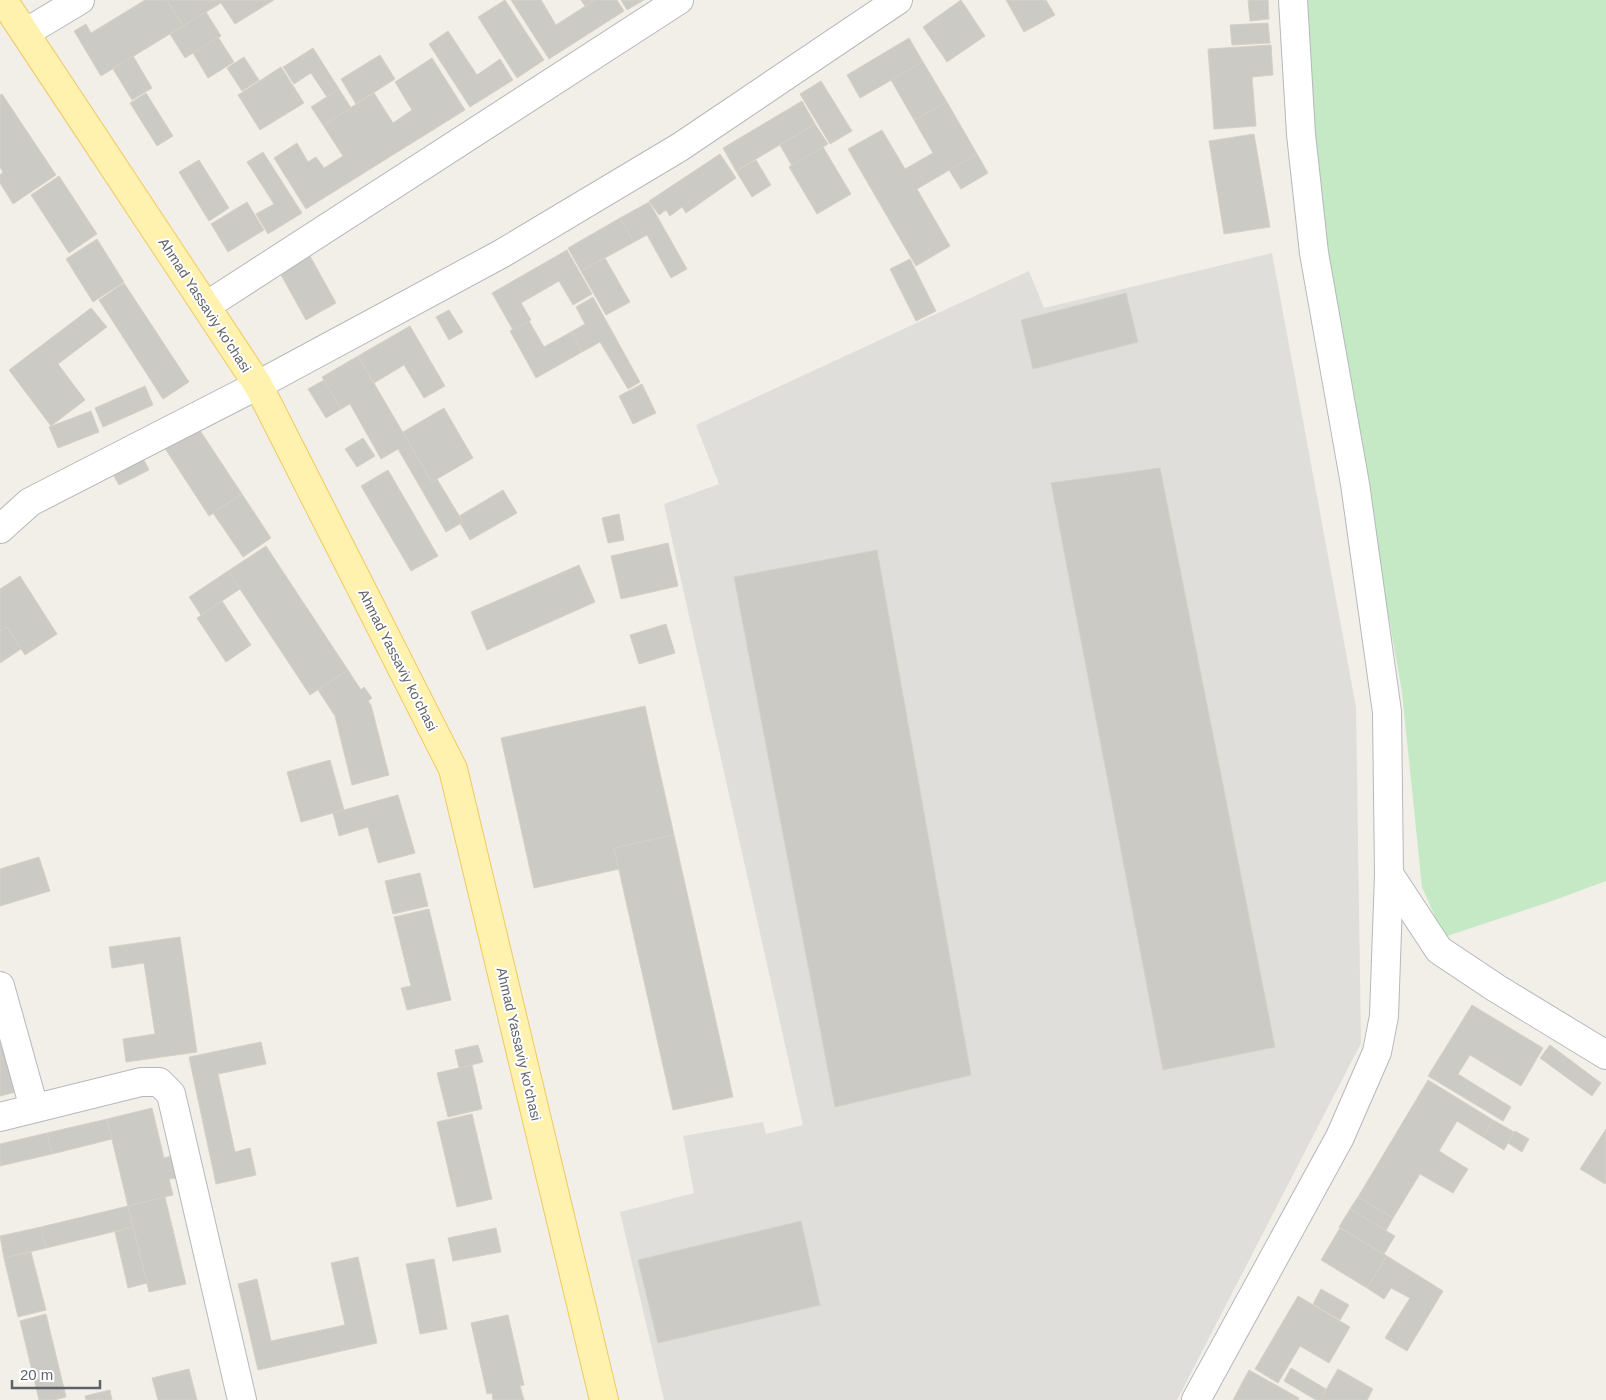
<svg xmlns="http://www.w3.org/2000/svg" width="1606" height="1400" font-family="Helvetica,sans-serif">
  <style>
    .industrial { fill: #e0deda }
    .green { fill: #c5e8c5 }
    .building { fill: #cccac5; stroke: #d6d1c6 }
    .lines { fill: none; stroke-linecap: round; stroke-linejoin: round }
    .street-casing { stroke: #b5b8bc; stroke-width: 30 }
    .primary-casing { stroke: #f2c960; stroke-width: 30 }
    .street { stroke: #fff; stroke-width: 28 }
    .primary { stroke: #fff2af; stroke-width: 28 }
    .labels { text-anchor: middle; stroke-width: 4; stroke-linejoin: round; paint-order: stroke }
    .street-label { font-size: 14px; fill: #5f6368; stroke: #fff }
  </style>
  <rect width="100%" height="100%" fill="#f1efe8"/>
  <path class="industrial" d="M1272,253l84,454 5,336 -184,357h-513l-44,-188 74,-19 -11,-57 80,-14 3,12 37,-9 -139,-621 55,-20 -23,-59 333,-154 15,37z"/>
  <path class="green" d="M1306,0h300v881l-57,21 -105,35 -22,-50 -20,-195 -79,-450z"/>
  <g class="building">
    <path d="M145,0h22l16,26 -82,50 -27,-45 12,-7 5,9z"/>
    <path d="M167,0h107l-39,24 -14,-21 -38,23z"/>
    <path d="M505,0l39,60 -27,18 -39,-61z"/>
    <path d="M511,0h30l15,25 39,-25h22l7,11 -75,48z"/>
    <path d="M581,0h14l-10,6z"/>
    <path d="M621,0h23l-17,10z"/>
    <path d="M961,0l24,36 -38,26 -24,-35z"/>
    <path d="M1006,0h40l9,15 -31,17z"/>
    <path d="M1248,0h20l1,19 -19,2z"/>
    <path d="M206,12l15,24 -36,22 -15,-24z"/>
    <path d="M1268,23l2,20 -38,2 -2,-20z"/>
    <path d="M448,31l29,44 23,-16 13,21 -43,27 -41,-63z"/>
    <path d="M218,37l16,25 -26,16 -15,-25z"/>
    <path d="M909,38l14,24 -63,36 -13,-23z"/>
    <path d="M1271,45l2,30 -21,2 4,49 -42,3 -6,-80z"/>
    <path d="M313,48l26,41 -12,8 -16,-24 -17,11 -11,-17z"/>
    <path d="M380,55l15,24 -39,25 -15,-25z"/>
    <path d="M133,56l19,32 -20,12 -19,-31z"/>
    <path d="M244,57l15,23 -17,11 -15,-23z"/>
    <path d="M432,58l33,52 -159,99 -32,-51 23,-15 11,19 8,-5 8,11 19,-12 -20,-31 51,-32 19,30 19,-13 -17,-28z"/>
    <path d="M923,62l24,40 -33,18 -23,-40z"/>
    <path d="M281,67l23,36 -44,27 -22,-35z"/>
    <path d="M821,81l31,50 -22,13 -30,-50z"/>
    <path d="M339,89l12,19 -28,17 -12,-18z"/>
    <path d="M146,93l27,43 -16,10 -27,-43z"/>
    <path d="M2,94l54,81 -43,29 -13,-21v-8l3,-3 -3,-5v-72z"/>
    <path d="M802,101l13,23 -79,47 -13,-23z"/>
    <path d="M947,102l30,52 -60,35 33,57 -34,20 -68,-117 34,-19 23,39 28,-16 -19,-33z"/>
    <path d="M815,124l13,20 -36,22 -12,-21z"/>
    <path d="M1254,134l16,93 -46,7 -15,-93z"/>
    <path d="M823,147l28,47 -34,20 -28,-47z"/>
    <path d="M263,152l39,61 -34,21 -12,-20 18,-10 -27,-42z"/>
    <path d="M720,154l16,24 -50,35 -4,-6 -12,9 -4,-6 -7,5 -10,-14z"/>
    <path d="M977,154l11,19 -27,16 -12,-19z"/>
    <path d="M199,160l30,48 -20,13 -30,-49z"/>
    <path d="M756,160l15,25 -19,12 -16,-26z"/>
    <path d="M59,176l38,58 -28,19 -38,-58z"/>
    <path d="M247,202l17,28 -36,22 -17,-28z"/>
    <path d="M649,202l38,67 -16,9 -24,-43 -13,7 -14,-24z"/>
    <path d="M620,218l14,24 -53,29 -13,-23z"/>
    <path d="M97,239l27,43 -31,20 -27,-43z"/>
    <path d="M567,250l25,44 -19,11 -14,-24 -38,22 10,17 -18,10 -21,-37z"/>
    <path d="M310,256l26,47 -30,17 -26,-47z"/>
    <path d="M605,258l25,44 -24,13 -25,-44z"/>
    <path d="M910,259l26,52 -20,10 -26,-52z"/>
    <path d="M124,283l65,99 -26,17 -64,-99z"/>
    <path d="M1126,293l12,49 -105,27 -12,-49z"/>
    <path d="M593,297l47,85 -12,7 -28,-47 -18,10 -11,-20 14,-8 -9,-17z"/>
    <path d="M91,308l16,19 -49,37 27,36 -34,26 -42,-56z"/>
    <path d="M449,310l14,22 -14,8 -13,-23z"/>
    <path d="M529,321l15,26 27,-15 11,20 -46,26 -26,-47z"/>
    <path d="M410,326l35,60 -21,12 -20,-33 -30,18 -16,-27z"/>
    <path d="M358,356l74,126 5,-3 26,43 -17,10 -48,-83 -17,10 -31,-55 -9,5 -19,-32z"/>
    <path d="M324,380l17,29 -15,9 -18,-29z"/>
    <path d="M642,384l14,29 -23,11 -14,-28z"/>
    <path d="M145,386l8,19 -50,22 -8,-19z"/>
    <path d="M444,408l29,50 -41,24 -29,-50z"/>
    <path d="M91,411l8,21 -41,16 -9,-21z"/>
    <path d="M197,426l45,68 -33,22 -45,-69z"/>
    <path d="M363,438l12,18 -18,11 -12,-18z"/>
    <path d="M141,454l8,16 -30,15 -9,-16z"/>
    <path d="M1160,468l115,579 -112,23 -112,-587z"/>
    <path d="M388,470l50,86 -27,15 -50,-85z"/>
    <path d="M503,490l14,23 -47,27 -10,-17 3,-1 -4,-6z"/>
    <path d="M242,494l29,44 -28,19 -30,-44z"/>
    <path d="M619,514l5,26 -16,3 -6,-25z"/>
    <path d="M668,543l10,43 -57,13 -10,-43z"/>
    <path d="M266,546l82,124 -38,25 -82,-124z"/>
    <path d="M877,550l94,525 -136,32 -101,-530z"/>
    <path d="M579,565l16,37 -108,48 -16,-38z"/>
    <path d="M228,571l12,18 -39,26 -12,-18z"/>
    <path d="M20,576l37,58 -32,21 -18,-28 -7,4v-42z"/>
    <path d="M222,601l29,44 -25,17 -29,-44z"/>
    <path d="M666,624l9,29 -36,11 -9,-29z"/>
    <path d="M7,627l14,22 -21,14v-32z"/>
    <path d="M348,670l13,20 3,-3 8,11 -4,3 3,4 18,70 -37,10 -17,-69 -17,-26z"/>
    <path d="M645,706l29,129 -60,13 5,21 -85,19 -33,-150z"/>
    <path d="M330,760l14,50 -43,12 -14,-50z"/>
    <path d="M398,795l17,58 -37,10 -10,-36 -29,9 -6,-23z"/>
    <path d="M674,835l59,262 -60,13 -59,-262z"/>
    <path d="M39,857l11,34 -50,15v-37z"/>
    <path d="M420,873l8,33 -35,8 -8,-33z"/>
    <path d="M429,909l22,91 -44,10 -6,-22 10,-2 -17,-69z"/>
    <path d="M180,937l17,115 -71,10 -3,-23 32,-5 -11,-71 -32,5 -3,-21z"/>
    <path d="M1472,1005l71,43 -22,38 -51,-31 -12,19 53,33 -8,14 -75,-45z"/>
    <path d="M0,1037l11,20 -11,2z"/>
    <path d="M261,1042l5,22 -48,10 17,78 15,-4 6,27 -40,9 -27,-127z"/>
    <path d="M478,1045l5,17 -24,6 -4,-18z"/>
    <path d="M1550,1045l51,38 -9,13 -52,-38z"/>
    <path d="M11,1057l9,34 -20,5v-37z"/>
    <path d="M472,1065l10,44 -34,8 -11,-44z"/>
    <path d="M1428,1080l65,40 -10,17 -26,-16 -18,30 29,18 -15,24 -33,-19 -27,44 -35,-21z"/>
    <path d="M152,1108l12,50 7,-2 5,22 -7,1 4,16 -45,11 -21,-87z"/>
    <path d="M472,1114l20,85 -35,8 -20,-85z"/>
    <path d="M107,1119l5,20 -60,15 -5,-21z"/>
    <path d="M1493,1120l21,12 -10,18 -21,-13z"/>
    <path d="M1606,1129v53l-1,2 -25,-15z"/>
    <path d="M1515,1131l14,8 -7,13 -14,-9z"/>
    <path d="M47,1133l5,21 -52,12v-22z"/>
    <path d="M165,1197l21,87 -37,8 -21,-86z"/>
    <path d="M1358,1197l35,21 -7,13 -36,-22z"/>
    <path d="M128,1206l5,21 -87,21 -5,-21z"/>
    <path d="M1350,1209l45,27 -11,18 -45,-27z"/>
    <path d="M801,1221l19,84 -162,38 -20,-83z"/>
    <path d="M41,1227l5,21 -42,10 -4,-22z"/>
    <path d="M133,1227l14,56 -19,5 -13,-56z"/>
    <path d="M496,1228l5,24 -48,9 -5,-23z"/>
    <path d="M1340,1228l47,28 -20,32 -46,-28z"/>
    <path d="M31,1252l15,58 -28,7 -14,-59z"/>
    <path d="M1387,1256l56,35 -36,60 -22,-13 25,-40 -19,-10 -7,11 -17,-11z"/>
    <path d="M358,1257l19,86 -119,27 -20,-86 19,-5 14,62 74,-16 -14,-62z"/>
    <path d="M434,1259l13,70 -27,5 -14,-70z"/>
    <path d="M1321,1289l28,16 -9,15 -27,-16z"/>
    <path d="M1298,1296l52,31 -21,36 -29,-17 -22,37 -23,-14z"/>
    <path d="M46,1314l20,83 -12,3h-15l-19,-79z"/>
    <path d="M508,1315l16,70 -4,1 4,14h-31l-1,-7 -5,1 -16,-71z"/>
    <path d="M1291,1368l35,21 -6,11h-4l-32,-19z"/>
    <path d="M189,1369l8,31h-39l-6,-22z"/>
    <path d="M1338,1369l35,20 -6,11h-47z"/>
    <path d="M1249,1370l50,28 -1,2h-65z"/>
    <path d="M110,1390l2,10h-26l-1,-4z"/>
  </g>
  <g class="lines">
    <defs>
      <g id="street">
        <path d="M25,33l55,-33"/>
        <path d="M206,306l473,-306"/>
        <path d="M0,529l30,-27 228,-117 243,-131 179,-107 218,-147"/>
        <path d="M1389,874l50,76 57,38 110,67"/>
        <path d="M0,986l34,122"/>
        <path d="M0,1117l141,-35h18l12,12 71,306"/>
        <path d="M1196,1400l144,-263 37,-85 7,-36 5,-142 -2,-162 -32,-228 -41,-231 -13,-119 -8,-134"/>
      </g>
      <path id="primary" d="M3,0l255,385 195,384 151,631"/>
    </defs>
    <use href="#street" class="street-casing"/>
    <use href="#primary" class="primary-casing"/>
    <use href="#street" class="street"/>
    <use href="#primary" class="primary"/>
  </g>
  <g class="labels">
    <g class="street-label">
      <text transform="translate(205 305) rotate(57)" y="5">Ahmad Yassaviy ko'chasi</text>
      <text transform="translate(398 660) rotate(63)" y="5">Ahmad Yassaviy ko'chasi</text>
      <text transform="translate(519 1044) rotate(77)" y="5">Ahmad Yassaviy ko'chasi</text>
    </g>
  </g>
  <path d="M12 1380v8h88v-8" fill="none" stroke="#5f6368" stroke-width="2.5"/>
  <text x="20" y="1380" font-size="15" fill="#5f6368" stroke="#ffffff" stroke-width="4" paint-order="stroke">20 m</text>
</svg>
